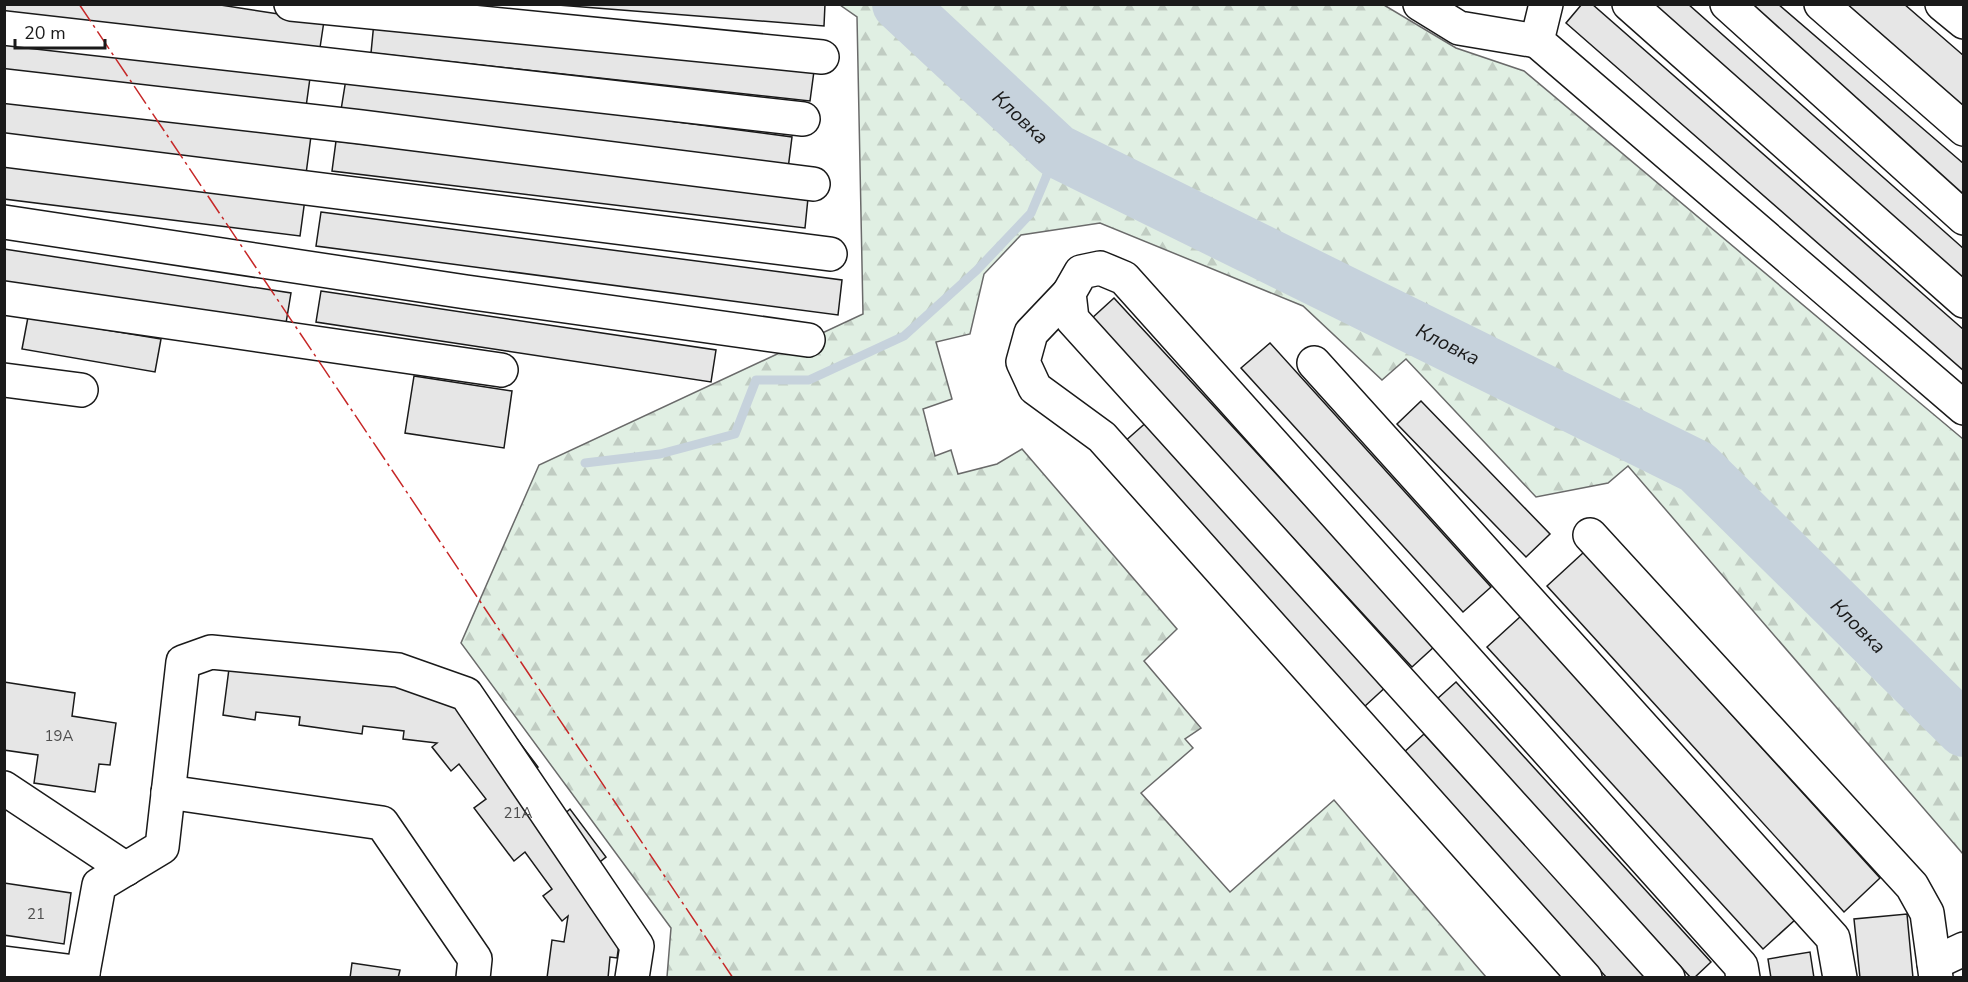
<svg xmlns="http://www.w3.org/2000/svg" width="1968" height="982" font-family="'Nunito Sans',sans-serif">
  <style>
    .forest { fill: url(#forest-firs); stroke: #6a6a6a; stroke-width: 1.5 }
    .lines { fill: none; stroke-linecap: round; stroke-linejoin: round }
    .stream { stroke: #c6d2dc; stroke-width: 9 }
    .river { stroke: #c6d2dc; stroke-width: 54 }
    .building { fill: #e6e6e6; stroke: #1a1a1a; stroke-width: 1.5 }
    .minor-casing { stroke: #1a1a1a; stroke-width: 36 }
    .minor { stroke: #fff; stroke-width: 33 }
    .power { stroke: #c62828; stroke-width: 1.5; stroke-dasharray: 21 4.5 3 4.5; stroke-linecap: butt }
    .labels { text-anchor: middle; stroke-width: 4.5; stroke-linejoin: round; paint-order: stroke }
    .number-label { font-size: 15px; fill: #4d4d4d }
    .water-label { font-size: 20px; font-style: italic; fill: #1a1a1a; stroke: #fff }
  </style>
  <defs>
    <pattern id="forest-firs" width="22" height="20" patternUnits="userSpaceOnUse" patternTransform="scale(1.5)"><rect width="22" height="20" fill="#e0efe3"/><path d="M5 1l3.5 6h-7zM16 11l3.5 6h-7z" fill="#c0ccc2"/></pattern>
  </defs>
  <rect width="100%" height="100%" fill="#fff"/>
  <path class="forest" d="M840,5h544l72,43 68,23 439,368v415l-335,-388 -20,17 -72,14 -130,-138 -24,21 -79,-74 -203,-83 -79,12 -37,39 -14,60 -34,8 16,57 -29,10 12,47 16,-6 7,24 39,-10 25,-15 155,180 -33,32 57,67 -16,11 8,9 -52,45 89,99 104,-92 152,177h-819l4,-49 -210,-285 78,-178 324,-151 -6,-297z"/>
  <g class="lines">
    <path class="stream" d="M585,463l75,-9 75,-20 21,-54h53l95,-44 73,-66 54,-57 26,-62"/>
    <path class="river" id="s1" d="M899,4l158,147 640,316 267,263"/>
  </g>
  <g class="building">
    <path d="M4,4h210l110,17 -6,40 -314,-49z"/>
    <path d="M545,4h280l-1,22z"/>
    <path d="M1582,4h10l372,326v41l-398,-348z"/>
    <path d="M1641,4h47l276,245v41z"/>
    <path d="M1738,4h40l186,160v34z"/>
    <path d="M1840,4h64l60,52v56z"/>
    <path d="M374,22l440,49 -4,30 -439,-48z"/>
    <path d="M4,40l306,38 -4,29 -302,-37z"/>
    <path d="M346,79l446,58 -4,32 -447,-59z"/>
    <path d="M4,96l307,40 -5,38 -302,-39z"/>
    <path d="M336,141l472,57 -3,30 -473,-57z"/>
    <path d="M4,161l301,38 -5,37 -296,-37z"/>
    <path d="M321,212l521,68 -4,35 -522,-69z"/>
    <path d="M4,249l287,44 -6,36 -281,-43z"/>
    <path d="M321,291l395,59 -5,32 -395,-60z"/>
    <path d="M1114,298l321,348 -23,21 -321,-348z"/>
    <path d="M28,317l133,22 -6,33 -133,-23z"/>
    <path d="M1270,343l221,244 -28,25 -222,-244z"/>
    <path d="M414,376l98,15 -8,57 -99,-15z"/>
    <path d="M1421,401l129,133 -24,23 -129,-133z"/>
    <path d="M1149,420l240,264 -25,23 -241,-264z"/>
    <path d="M1584,552l296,326 -36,34 -297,-326z"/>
    <path d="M1521,616l275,303 -33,30 -276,-302z"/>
    <path d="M230,661l134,4 137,53 37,49 -10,6 33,44 9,-8 36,48 -10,8 26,58 -5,35 -7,-1 -2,21h-61l5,-38 12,2 4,-26 -6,5 -19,-25 9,-7 -27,-37 -11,9 -40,-53 12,-9 -27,-35 -8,7 -19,-24 5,-4 -34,-4 1,-8 -41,-5 -1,8 -63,-9 1,-8 -44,-5 -1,8 -32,-5z"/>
    <path d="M4,682l71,11 -3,23 44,7 -6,42 -11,-1 -4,28 -61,-9 4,-28 -34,-5z"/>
    <path d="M1456,682l255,280 -17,16h-3l-254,-279z"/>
    <path d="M1424,734l223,244h-40l-205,-224z"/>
    <path d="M4,883l67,10 -7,51 -60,-9z"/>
    <path d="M1907,914l6,64h-53l-6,-59z"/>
    <path d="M1810,952l4,26h-43l-3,-19z"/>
    <path d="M352,963l48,7 -2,8h-48z"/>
  </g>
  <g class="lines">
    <defs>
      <g id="minor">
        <path d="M291,4l531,53"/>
        <path d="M1420,4l39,24 78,13"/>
        <path d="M1546,4l-9,37 427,367"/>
        <path d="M1629,4l335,297"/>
        <path d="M1727,4l237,214"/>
        <path d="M1821,4l143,125"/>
        <path d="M1942,4l22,18"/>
        <path d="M4,28l799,91"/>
        <path d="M4,86l357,41 452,57"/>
        <path d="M4,150l826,104"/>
        <path d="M4,222l462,70 342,48"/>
        <path d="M1069,293l-38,40 -8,29 12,26 67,49 483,541"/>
        <path d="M4,298l497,72"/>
        <path d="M1314,363l519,575 7,40"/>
        <path d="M4,380l77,10"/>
        <path d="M1590,535l322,351 15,27 9,65"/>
        <path d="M4,788l122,81"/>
        <path d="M168,792l214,31 93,136 -2,19"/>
        <path d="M4,963l79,10"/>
        <path d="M1934,963l30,-14"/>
        <path d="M82,978l17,-93 63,-38 21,-185 28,-10 187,18 68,24 171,252 -5,32"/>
        <path d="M1668,978l-596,-659 -3,-26 12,-21 19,-4 24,10 617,688 2,12"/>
      </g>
    </defs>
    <use href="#minor" class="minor-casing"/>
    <use href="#minor" class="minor"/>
    <path class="power" d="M79,4l654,974"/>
  </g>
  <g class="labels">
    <g class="number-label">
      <text x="59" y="741">19А</text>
      <text x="518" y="818">21А</text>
      <text x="36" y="919">21</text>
    </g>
    <g class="water-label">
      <text dy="7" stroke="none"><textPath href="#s1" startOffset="166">Кловка</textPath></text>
      <text dy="7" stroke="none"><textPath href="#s1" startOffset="652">Кловка</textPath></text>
      <text dy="7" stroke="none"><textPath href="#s1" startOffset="1156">Кловка</textPath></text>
    </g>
  </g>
  <rect width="1968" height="982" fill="none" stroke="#1a1a1a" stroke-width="12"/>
  <path d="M15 39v9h90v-9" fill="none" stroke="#1a1a1a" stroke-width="3"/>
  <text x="24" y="39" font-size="18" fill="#1a1a1a" stroke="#ffffff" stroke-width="4.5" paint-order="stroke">20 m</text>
</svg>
